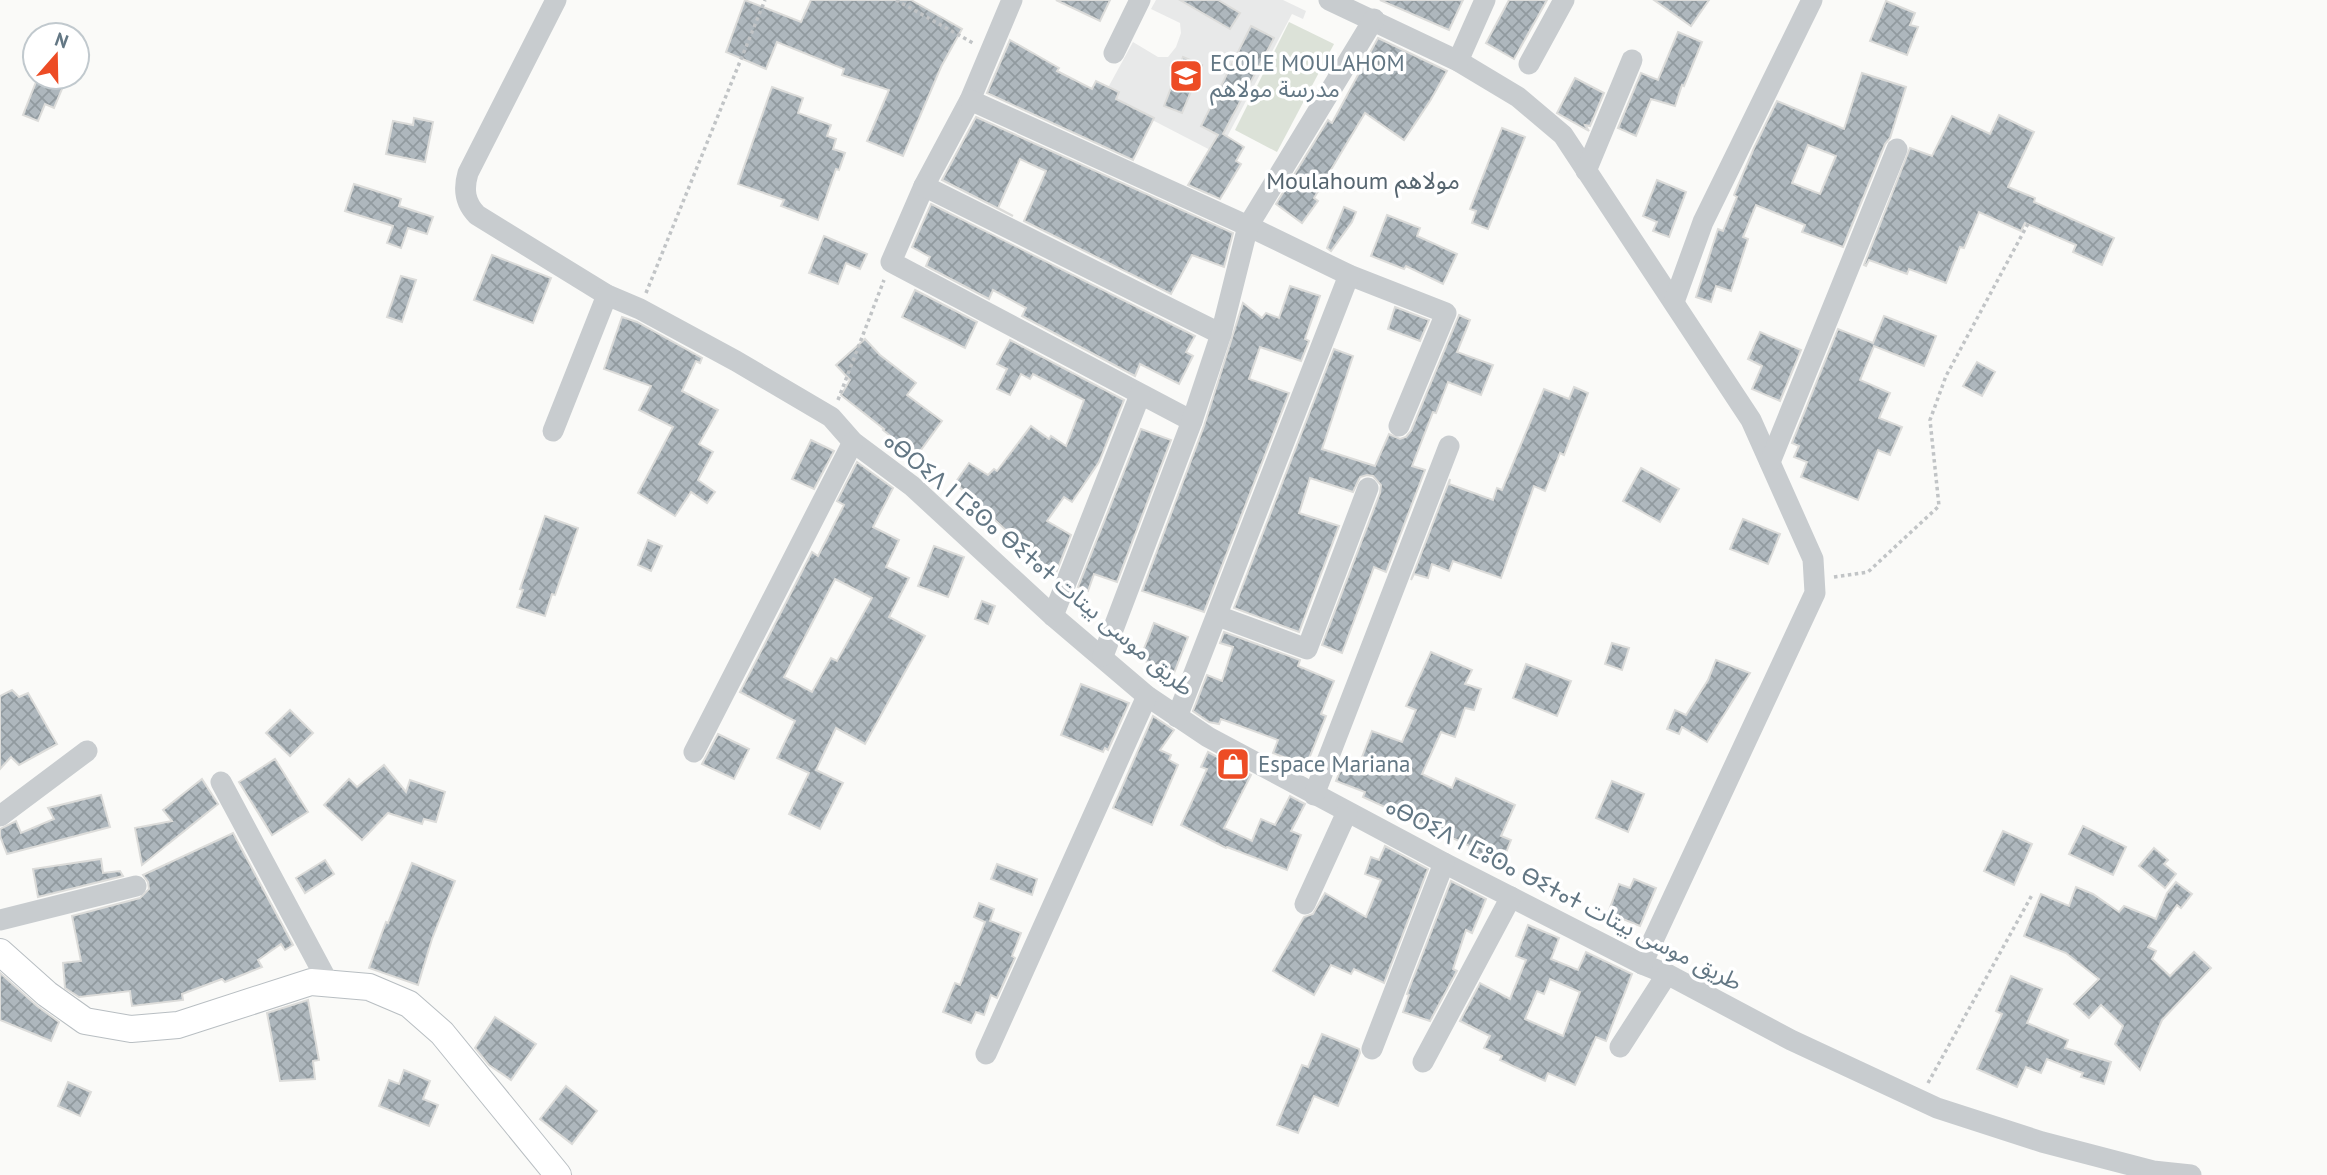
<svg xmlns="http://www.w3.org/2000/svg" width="2327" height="1175" font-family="'PT Sans','Noto Sans Arabic','Noto Sans Tifinagh',sans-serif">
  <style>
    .built { fill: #e8e9e9 }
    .grass { fill: #dce2d8 }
    .building { fill: url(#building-cross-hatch); stroke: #dcdcda; stroke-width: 2; fill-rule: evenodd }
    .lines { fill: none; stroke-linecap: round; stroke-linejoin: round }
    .major-casing { stroke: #b8bec2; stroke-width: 28 }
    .path { stroke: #c1c4c6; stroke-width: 3.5; stroke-dasharray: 3.5 3.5; stroke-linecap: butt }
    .minor { stroke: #c8cccf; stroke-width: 21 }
    .major { stroke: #fff; stroke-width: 26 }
    .labels { text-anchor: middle; stroke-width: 7; stroke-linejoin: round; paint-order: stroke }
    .poi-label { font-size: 23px; fill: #637784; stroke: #fff; text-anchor: start }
    .street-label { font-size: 23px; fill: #637784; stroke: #fff }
    .neighbourhood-label { font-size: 24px; fill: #56656f; stroke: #fff }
  </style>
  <defs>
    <pattern id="building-cross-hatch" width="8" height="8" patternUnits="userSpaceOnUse" patternTransform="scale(1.75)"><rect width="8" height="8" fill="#aeb7bd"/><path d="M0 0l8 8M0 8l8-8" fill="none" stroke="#919a9f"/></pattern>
  </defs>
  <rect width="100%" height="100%" fill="#fafaf8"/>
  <path class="built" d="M1156,0h127l23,11 -3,8 -11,-5 -74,140 -114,-59 29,-53 25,15h10l8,-10 5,-14 -1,-10 -29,-14z"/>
  <path class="grass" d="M1289,22l45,22 -57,108 -42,-22z"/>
  <g class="building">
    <path d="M745,0l56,22 10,-22h100l51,29 -21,38 -38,89 -36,-15 22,-51 -47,-15 2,-6 -67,-27 -11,27 -40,-17z"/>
    <path d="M1056,0h54l-10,21z"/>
    <path d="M1180,0h38l22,13 -10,16z"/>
    <path d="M1380,0h83l-14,30z"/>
    <path d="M1509,0h38l-33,59 -28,-16z"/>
    <path d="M1654,0h55l-18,26z"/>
    <path d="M1886,1l29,12 -5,12 8,2 -11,28 -37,-14z"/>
    <path d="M1251,26l23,12 -51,96 21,13 -8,14 5,3 -21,35 -32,-14 30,-50 -17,-9z"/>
    <path d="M1678,32l24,10 -18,44 -2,-1 -7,21 -24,-7 -15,37 -18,-8 23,-55 17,7z"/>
    <path d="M1378,38l69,33 -17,30 -26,39 -39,-27 -51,85 4,3 -16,22 -26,-19 52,-84 4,3z"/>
    <path d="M1010,40l49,28 -2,3 35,18 4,-8 23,11 -3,7 38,19 -21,42 -146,-67z"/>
    <path d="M1183,57l19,8 -20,48 -18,-7z"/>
    <path d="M1862,73l44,14 -16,51 -5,6 -42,103 -41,-15 3,-7 -49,-20 -13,32 5,2 -17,52 -15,-5 -5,16 -15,-5 22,-68 5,2 14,-34 -3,-2 20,-47 23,-47 67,28zM1808,145l28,11 -16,38 -28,-11z"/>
    <path d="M38,77h29l-13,31 -9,-4 -7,17 -15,-6z"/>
    <path d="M1575,78l29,15 -14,33 -5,-1 4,6 -32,-18z"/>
    <path d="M772,87l31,11 -5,15 33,12 -4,11 9,3 -3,10 12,4 -6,17 -3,-1 -18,51 -37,-14 3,-6 -46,-16z"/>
    <path d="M1999,115l35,17 -26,55 27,11 -1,4 80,36 -12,27 -29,-13 3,-7 -51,-22 -4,8 -42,-19 -15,36 -4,-1 -14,36 -37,-14 -2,5 -38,-14 -3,6 -2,-1 46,-117 22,8 20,-40 38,18z"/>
    <path d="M976,117l257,116 -9,34 -32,-12 -21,39 -147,-73 22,-50 -26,-12 -22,49 15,8 -71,-36z"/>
    <path d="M414,118l19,4 -8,40 -39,-8 7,-33 20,4z"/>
    <path d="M1502,128l23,9 -37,92 -16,-6 4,-12 -6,-2z"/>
    <path d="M1657,180l29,12 -17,45 -16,-6 4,-9 -14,-6z"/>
    <path d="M354,184l47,15 -2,7 34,11 -6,17 -19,-6 -7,20 -14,-5 6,-17 -48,-15z"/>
    <path d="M931,204l264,132 -9,16 7,4 -14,28 -39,-20 -5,12 -113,-60 4,-8 -33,-18 -4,9 -63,-33 4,-9 -18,-10z"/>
    <path d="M1344,207l12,5 -4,10 -21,29 -4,-3z"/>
    <path d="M1387,215l33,13 -3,8 40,18 -14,30 -37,-18 -2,3 -33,-13z"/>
    <path d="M824,236l43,18 -7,15 -14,-6 -8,21 -29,-11z"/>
    <path d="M492,255l59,23 -18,45 -59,-23z"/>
    <path d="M401,276l15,4 -14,42 -15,-5z"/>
    <path d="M1290,286l30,10 -15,43 4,2 -8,20 -41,-14 -11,32 40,14 -85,219 -62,-21 62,-165 39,-123 19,15 4,-5 13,5z"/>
    <path d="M915,290l62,32 -12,26 -63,-31z"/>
    <path d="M1395,307l34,13 -9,21 -32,-12z"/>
    <path d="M1459,315l11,5 -13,32 36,13 -12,30 -33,-13 -12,31 -3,-1 -21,54 13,4 -39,102 -12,-5 -32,86 -20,-8 58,-152 1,-8 -8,-9 -6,-1 -7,2 -7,15 -43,-14 -11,35 40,13 -40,106 -65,-24 100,-259 19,7 -31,93 53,17 14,-32 11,5 6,-2 5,-6z"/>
    <path d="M1884,316l52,20 -12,30 -50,-20 -14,34 30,13 -11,25 23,9 -12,28 -12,-5 -20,50 -57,-23 6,-15 -13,-5 5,-11 -7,-3 46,-114 35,14z"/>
    <path d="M622,317l15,5 65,36 -2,5 -4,-2 -14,30 36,19 -19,34 14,8 -15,28 17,12 -8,11 -16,-11 -16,24 -37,-23 35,-66 -34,-17 12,-24 -47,-17z"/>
    <path d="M1760,332l41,18 -21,51 -28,-12 10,-23 -14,-7z"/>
    <path d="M865,339l15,16 36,28 -9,12 35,26 -27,37 -24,-18 2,-2 -10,-8 1,-1 -43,-34 9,-15 -14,-15z"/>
    <path d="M1010,340l114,60 -25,62 -27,40 -8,-5 -17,24 24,14 -17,43 -29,-14 6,-10 -27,-19 3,-4 -52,-48 14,-20 19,12 6,-6 3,2 34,-45 18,13 2,-3 15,10 18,-46 -51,-26 -3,5 -9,-5 -11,21 -13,-6 10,-20 -10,-5z"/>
    <path d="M1977,362l18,10 -13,24 -19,-10z"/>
    <path d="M1574,387l14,6 -24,62 -4,-2 -15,38 -11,-5 -33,92 -48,-17 -4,10 -17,-7 -4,14 -14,-4 -3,6 39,-101 -1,5 44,16 4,-12 5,2 42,-101 25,10z"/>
    <path d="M1141,429l30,11 -54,142 -23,-8 -6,17 -10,-4z"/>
    <path d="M811,440l23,11 -20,38 -22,-10z"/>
    <path d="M857,462l36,26 -20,39 26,13 -13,27 23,11 -20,39 36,19 -60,108 -29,-16 -20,42 27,13 -23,46 -31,-15 20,-41 -32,-15 18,-37 -55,-29 72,-140 6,4 26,-51 -7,-4zM835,579l37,19 -35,63 -6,-3 -19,34 -28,-15z"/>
    <path d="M1641,468l38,21 -19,33 -37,-21z"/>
    <path d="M545,516l33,12 -23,67 -3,-1 -7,22 -28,-9 6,-17 -3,-1z"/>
    <path d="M1743,519l37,15 -12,30 -38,-15z"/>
    <path d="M648,540l14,6 -11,25 -13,-6z"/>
    <path d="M934,546l30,11 -16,40 -30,-11z"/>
    <path d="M982,601l13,5 -7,18 -13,-5z"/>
    <path d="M1154,623l34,14 -14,36 -34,-14z"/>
    <path d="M1224,632l76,28 -2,6 36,15 -13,33 5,2 -20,50 -33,-13 5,-13 -57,-21 -2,5 -10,-2 -16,-11 14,-36 15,6 11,-34 -13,-4z"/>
    <path d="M1612,643l17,5 -7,22 -17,-6z"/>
    <path d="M1431,652l41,18 -7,14 16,5 -7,21 -9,-2 -10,29 -14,-5 -19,42 30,14 4,-10 59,27 -14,31 10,4 -10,25 -33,-13 2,-6 -107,-49 2,-5 -29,-11 9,-22 14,6 13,-34 30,11 14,-32 -10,-4z"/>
    <path d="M1716,660l34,13 -43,69 -25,-15 -3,7 -12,-5 8,-19 11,5 22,-35z"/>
    <path d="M1526,664l45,17 -14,35 -44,-18z"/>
    <path d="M1081,684l48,19 -21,47 -3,-2 -2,4 -42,-17z"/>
    <path d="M12,690l7,7 9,-4 29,51 -38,21 -8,-8 -11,12v-73z"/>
    <path d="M290,710l23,23 -23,23 -24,-23z"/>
    <path d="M1153,716l21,14 -14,20 11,5 -2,5 9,5 -26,60 -39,-17z"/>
    <path d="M718,734l31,15 -15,30 -32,-15z"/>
    <path d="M1208,752l43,23 -27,53 28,13 9,-22 14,6 15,-29 15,8 -14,27 10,4 -14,35 -60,-23 -1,1 -45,-23 26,-56 -6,-2z"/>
    <path d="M275,759l33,53 -36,23 -33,-53z"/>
    <path d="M384,765l22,27 4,-12 35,12 -9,30 -12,-3 -2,5 -34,-11 -26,27 -38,-35 25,-26 8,8z"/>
    <path d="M202,779l16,25 -76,61 -7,-37 37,-7 -9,-11z"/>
    <path d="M1612,781l32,13 -16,38 -32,-14z"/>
    <path d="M101,795l9,32 -103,27 -7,-18v-7l16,-8 5,12 33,-14 -6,-11z"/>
    <path d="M2083,826l43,21 -13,28 -44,-21z"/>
    <path d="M2003,831l29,13 -18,41 -30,-14z"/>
    <path d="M233,833l60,112 -8,5 -4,-6 -23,16 4,7 -37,15 -3,-3 -40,15 1,6 -51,6 -2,-15 -51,6 -14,-9 -2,-25 18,-2 -9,-45 68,-18 9,-9 -1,-7 -5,-7z"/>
    <path d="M1385,846l43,23 -44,114 -30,-14 -3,5 -20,-9 -17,30 -41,-24 31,-54 9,-3 12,-21 41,24 15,-37 -16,-6 6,-17 8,3z"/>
    <path d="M2154,848l14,12 -4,4 12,10 -11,14 -26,-22z"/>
    <path d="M101,859l2,14 17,-2 3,5 -85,21 -5,-28z"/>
    <path d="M325,860l9,14 -29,19 -9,-15z"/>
    <path d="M412,863l43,18 -23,58 -14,46 -49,-17 17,-46 2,1z"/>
    <path d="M997,864l40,15 -5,16 -41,-16z"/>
    <path d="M1634,879l22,9 -16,38 -32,-13 11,-29 11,4z"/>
    <path d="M1451,881l35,18 -14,34 -6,-3 -13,39 4,2 -27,50 -27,-9 6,-17 -2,-1z"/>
    <path d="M2176,882l16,12 -11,14 -4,-3 -29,42 8,4 -4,8 18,17 24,-24 17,16 -49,52 -22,50 -25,-26 8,-18 -22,-21 -12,13 -15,-14 25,-25 -33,-26 -42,-17 17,-42 28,12 7,-19 17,7 26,18 5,-6 32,13 11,-26z"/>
    <path d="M979,903l15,6 -4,12 31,12 -9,23 3,2 -18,40 -6,-3 -7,20 -8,-3 -5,11 -28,-11 12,-29 5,2 25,-63 -11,-5z"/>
    <path d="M1528,925l31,13 -8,21 27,11 8,-18 46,22 -26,67 -10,-4 -21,48 -27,-12 -3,8 -45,-21 2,-4 -18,-8 6,-12 -30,-15 20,-38 30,16 16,-39 -10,-4zM1550,979l30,13 -17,44 -38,-17 12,-28 7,3z"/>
    <path d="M0,973l37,33 22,16 -8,19 -51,-21z"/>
    <path d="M2011,976l31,13 -15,34 41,17 -3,8 46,14 -7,22 -23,-7 2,-4 -36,-14 -6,14 -15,-6 -9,20 -40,-18 25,-55 -6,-3z"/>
    <path d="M308,1000l11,60 -6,1 2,18 -35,2 -13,-68z"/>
    <path d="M495,1017l41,27 -25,36 -22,-15 -14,-17z"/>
    <path d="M1322,1034l37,15 1,4 -22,53 -24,-10 -16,37 -21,-8 25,-60 6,2z"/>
    <path d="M404,1070l26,11 -7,18 15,6 -9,21 -50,-20 10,-26 10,4z"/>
    <path d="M68,1082l23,10 -11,24 -22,-10z"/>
    <path d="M566,1086l31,25 -25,33 -32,-25z"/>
  </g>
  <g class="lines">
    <defs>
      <path id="major" d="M0,952l47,42 38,27 46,8 47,-4 133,-43 58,5 40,17 33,29 116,142"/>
    </defs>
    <use href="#major" class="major-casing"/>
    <g class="path">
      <path d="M896,0l77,43"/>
      <path d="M646,293l119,-293"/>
      <path d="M838,400l46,-120"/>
      <path d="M1834,577l34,-5 71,-66 -9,-86 16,-44 84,-156"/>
      <path d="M1928,1083l104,-188"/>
    </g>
    <g class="minor">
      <path d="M556,0l-88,173c-5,17 -3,30 9,42l130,80 33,14 96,52 95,56 22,25 59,44 141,130 94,80 61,41 236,126 198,101 25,10 124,66 146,68 105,34 111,29 38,4"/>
      <path d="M1012,0l-42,100 -46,86 -33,76 301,159"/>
      <path d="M1329,0l129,61 60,36 45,38 188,285 62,139 2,34 -173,371"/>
      <path d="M1114,53l26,-53"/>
      <path d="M1458,61l27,-61"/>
      <path d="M1529,64l35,-64"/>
      <path d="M970,100l278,126 101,49 97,38 -47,113"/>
      <path d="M1586,171l46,-111"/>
      <path d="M924,186l297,148"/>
      <path d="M1674,302l29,-80 109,-222"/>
      <path d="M553,431l54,-136"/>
      <path d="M1770,462l127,-313"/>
      <path d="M1053,616l87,-221"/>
      <path d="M1218,616l89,33 61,-161"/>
      <path d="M1103,656l89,-235 29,-87 27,-108 126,-207"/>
      <path d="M1177,717l172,-442"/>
      <path d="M694,752l159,-310"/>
      <path d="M221,782l108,202"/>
      <path d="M1314,795l135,-349"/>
      <path d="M0,816l87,-65"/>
      <path d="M1305,904l42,-92"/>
      <path d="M0,920l136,-34"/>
      <path d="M1620,1047l47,-73"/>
      <path d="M1372,1049l72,-186"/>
      <path d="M986,1054l161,-358"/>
      <path d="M1423,1062l88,-165"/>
    </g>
    <use href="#major" class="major"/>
  </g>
  <defs>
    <symbol id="school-square" viewBox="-11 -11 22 22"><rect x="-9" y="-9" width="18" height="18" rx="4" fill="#ed4c25" stroke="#fff"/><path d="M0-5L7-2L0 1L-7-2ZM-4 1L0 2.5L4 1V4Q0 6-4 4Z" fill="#fff"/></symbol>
    <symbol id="shop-square" viewBox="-11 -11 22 22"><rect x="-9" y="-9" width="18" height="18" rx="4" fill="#ed4c25" stroke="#fff"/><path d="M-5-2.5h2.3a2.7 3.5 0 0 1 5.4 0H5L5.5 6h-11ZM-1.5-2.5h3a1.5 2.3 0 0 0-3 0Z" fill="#fff"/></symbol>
  </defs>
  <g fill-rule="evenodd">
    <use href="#school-square" x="1167" y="57" width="38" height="38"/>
    <use href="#shop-square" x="1214" y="745" width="38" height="38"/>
  </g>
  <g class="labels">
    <g class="poi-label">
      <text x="1210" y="71">ECOLE MOULAHOM<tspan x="1210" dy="26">مدرسة مولاهم</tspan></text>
      <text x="1258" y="772">Espace Mariana</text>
    </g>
    <g class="street-label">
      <text transform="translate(1039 564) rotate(40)" y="8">ⴰⴱⵔⵉⴷ ⵏ ⵎⵓⵙⴰ ⴱⵉⵜⴰⵜ طريق موسى بيتات</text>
      <text transform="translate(1564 894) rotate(27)" y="8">ⴰⴱⵔⵉⴷ ⵏ ⵎⵓⵙⴰ ⴱⵉⵜⴰⵜ طريق موسى بيتات</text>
    </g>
    <g class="neighbourhood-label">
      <text x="1363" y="189">Moulahoum مولاهم</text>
    </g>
  </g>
  <g transform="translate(56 56) rotate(20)"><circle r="33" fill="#ffffff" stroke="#c1c9ce" stroke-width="2"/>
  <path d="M0-5L12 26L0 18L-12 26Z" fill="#ed4c25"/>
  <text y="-10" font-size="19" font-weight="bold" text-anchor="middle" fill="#637784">N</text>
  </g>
</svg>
